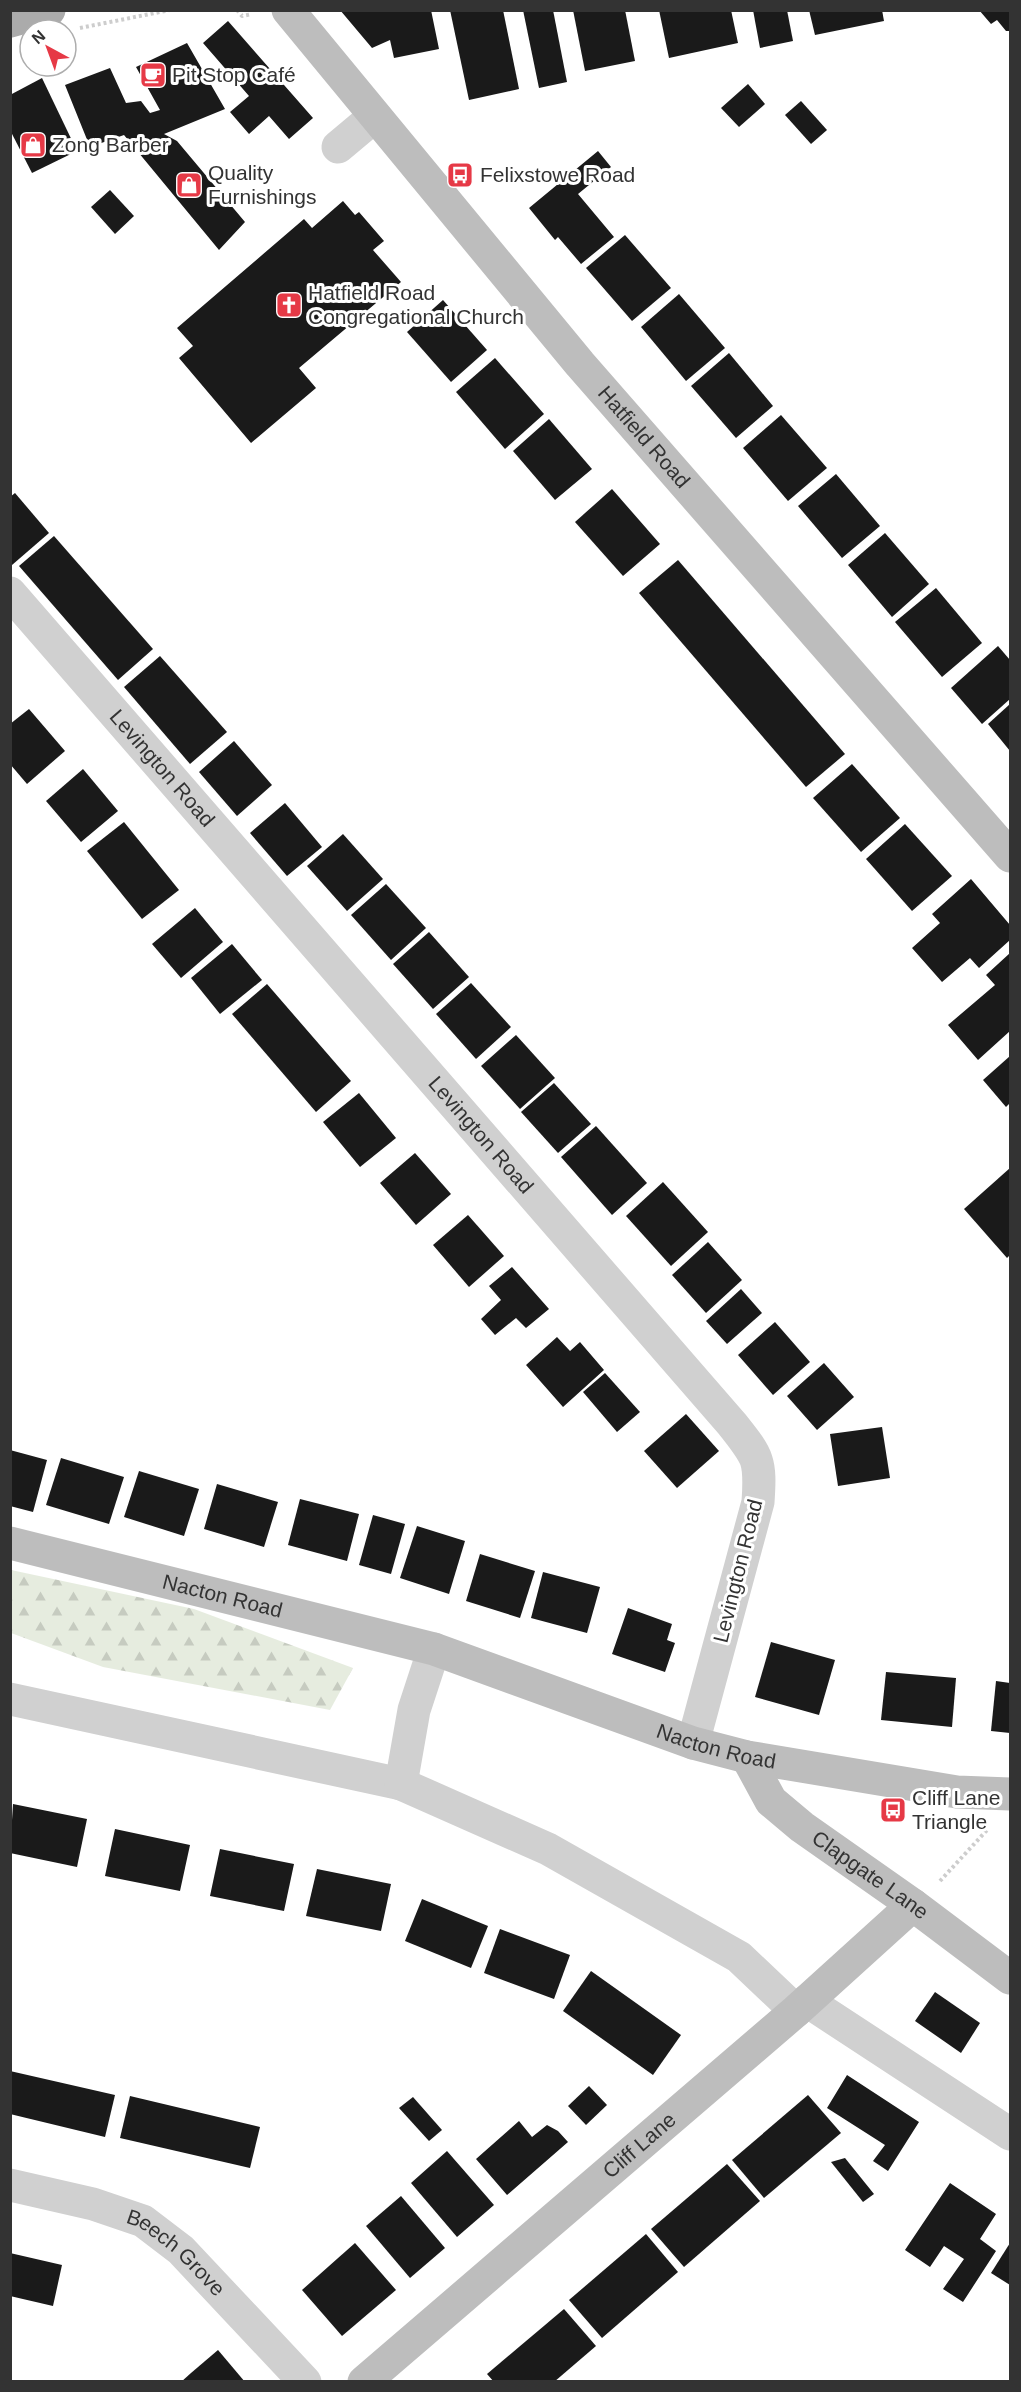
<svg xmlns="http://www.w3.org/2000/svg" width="1021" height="2392" font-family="Arial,sans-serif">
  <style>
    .forest { fill: url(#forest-firs) }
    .building { fill: #1a1a1a }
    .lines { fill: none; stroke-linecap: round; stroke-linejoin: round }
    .path { stroke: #cdcdcd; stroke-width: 4; stroke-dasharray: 3 3; stroke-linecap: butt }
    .street { stroke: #d0d0d0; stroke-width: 33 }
    .secondary { stroke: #bdbdbd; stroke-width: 33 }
    .primary { stroke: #ababab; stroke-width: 33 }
    .labels { text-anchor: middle; stroke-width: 6; stroke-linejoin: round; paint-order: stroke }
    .poi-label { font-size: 21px; fill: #333; stroke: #fff; text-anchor: start }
    .street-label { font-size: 21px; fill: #333; stroke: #fff }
  </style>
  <defs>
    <pattern id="forest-firs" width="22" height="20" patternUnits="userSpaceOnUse" patternTransform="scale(1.5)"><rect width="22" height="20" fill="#e6ecdf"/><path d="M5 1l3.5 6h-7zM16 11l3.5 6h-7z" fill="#c6cbc0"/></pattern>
  </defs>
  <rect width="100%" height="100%" fill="#fff"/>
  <path class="forest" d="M11,1570l183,39 159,59 -23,42 -227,-43 -92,-34z"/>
  <g class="building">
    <path d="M340,10h91l8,39 -45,9 -4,-18 -18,8z"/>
    <path d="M450,10h53l16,79 -50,11z"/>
    <path d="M523,10h30l14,72 -28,6z"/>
    <path d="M573,10h52l10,51 -50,10z"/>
    <path d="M659,10h72l7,33 -69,15z"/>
    <path d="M753,10h34l6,31 -33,7z"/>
    <path d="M809,10h73l2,11 -69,14z"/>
    <path d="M979,10h31v21h-4l-9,-11 -6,4z"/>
    <path d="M228,21l85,97 -24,21 -20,-23 -20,18 -19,-22 19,-16 -46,-53z"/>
    <path d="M187,43l38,66 -61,25 13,7 68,81 -26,28 -95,-115 -34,12 -25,-62 45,-17 16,35 15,-2 9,12 10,-3 -24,-43z"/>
    <path d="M42,78l35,73 -45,22 -22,-43v-35z"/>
    <path d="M748,84l17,20 -26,23 -18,-19z"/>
    <path d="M801,101l26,29 -16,14 -26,-29z"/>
    <path d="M598,151l13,16 -33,27 36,43 -33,27 -23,-27 -3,3 -26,-32z"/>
    <path d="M110,190l24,26 -19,18 -24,-27z"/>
    <path d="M343,201l12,14 4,-3 25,29 -11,9 28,32 -102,86 17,20 -65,55 -72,-85 14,-12 -16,-18 127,-109 8,9z"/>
    <path d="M625,235l46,53 -39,33 -46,-53z"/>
    <path d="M679,294l46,54 -39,33 -45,-54z"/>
    <path d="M443,300l44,50 -36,32 -44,-50z"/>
    <path d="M729,353l44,53 -37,32 -45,-52z"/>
    <path d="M495,358l49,56 -39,35 -49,-57z"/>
    <path d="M781,415l46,53 -39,33 -45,-53z"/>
    <path d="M549,419l43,50 -37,31 -42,-49z"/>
    <path d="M836,474l44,52 -38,32 -44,-52z"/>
    <path d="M612,489l48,55 -37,32 -48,-54z"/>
    <path d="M15,493l34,40 -37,32 -2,-2v-66z"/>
    <path d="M885,533l44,51 -37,33 -44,-52z"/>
    <path d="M54,536l99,113 -35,31 -99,-114z"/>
    <path d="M678,560l167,194 -39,33 -167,-194z"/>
    <path d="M936,588l46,55 -40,34 -47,-55z"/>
    <path d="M998,646l12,14v39l-28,25 -31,-36z"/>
    <path d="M160,656l67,76 -37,32 -66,-77z"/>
    <path d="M1010,704v47l-22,-27z"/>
    <path d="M29,709l36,42 -38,33 -17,-20v-40z"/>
    <path d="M234,741l38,44 -35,31 -38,-44z"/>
    <path d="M852,764l48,54 -39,34 -48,-54z"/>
    <path d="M83,769l35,42 -37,31 -35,-41z"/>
    <path d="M285,803l37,44 -35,29 -37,-43z"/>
    <path d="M124,822l55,68 -37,29 -55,-68z"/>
    <path d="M905,824l47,52 -40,35 -46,-52z"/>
    <path d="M343,834l40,45 -36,32 -40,-45z"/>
    <path d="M971,879l39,46v15l-31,28 -9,-10 -28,24 -30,-34 28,-25 -8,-9z"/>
    <path d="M386,884l40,44 -35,32 -40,-45z"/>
    <path d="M195,908l28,34 -42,36 -29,-34z"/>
    <path d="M429,932l40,45 -36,32 -40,-45z"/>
    <path d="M232,944l30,36 -42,34 -29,-36z"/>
    <path d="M1010,953v78l-32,29 -30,-35 47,-40 -9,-10z"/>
    <path d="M471,983l40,44 -35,32 -40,-45z"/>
    <path d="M267,984l84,97 -35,31 -84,-98z"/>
    <path d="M516,1035l39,43 -35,31 -39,-43z"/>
    <path d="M1010,1056v47l-4,4 -23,-27z"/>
    <path d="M554,1083l37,41 -33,29 -37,-41z"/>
    <path d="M359,1093l37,45 -36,29 -37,-45z"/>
    <path d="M596,1126l51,57 -35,32 -51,-58z"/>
    <path d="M415,1153l36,41 -35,31 -36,-42z"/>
    <path d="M1010,1168v87l-3,3 -43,-49z"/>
    <path d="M663,1182l45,50 -37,34 -45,-50z"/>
    <path d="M468,1215l36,41 -35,31 -36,-42z"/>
    <path d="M708,1242l34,38 -36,33 -34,-38z"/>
    <path d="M512,1267l37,42 -23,19 -10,-10 -21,17 -14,-16 20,-19 -12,-14z"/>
    <path d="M741,1289l21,24 -35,31 -21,-23z"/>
    <path d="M775,1322l35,40 -37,33 -35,-40z"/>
    <path d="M557,1337l13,14 10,-9 24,28 -41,37 -37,-42z"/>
    <path d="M824,1363l30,34 -37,33 -30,-34z"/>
    <path d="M605,1373l35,39 -23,20 -34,-40z"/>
    <path d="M686,1414l33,37 -42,37 -33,-37z"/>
    <path d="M882,1427l8,51 -52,8 -8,-52z"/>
    <path d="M10,1450l37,10 -14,52 -23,-6z"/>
    <path d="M61,1458l63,19 -15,47 -63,-19z"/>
    <path d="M139,1471l60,18 -15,47 -60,-19z"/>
    <path d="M217,1484l61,18 -14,45 -60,-18z"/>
    <path d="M300,1499l59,15 -12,47 -59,-16z"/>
    <path d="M373,1515l32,9 -14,50 -32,-9z"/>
    <path d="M417,1526l48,15 -16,53 -49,-16z"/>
    <path d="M480,1554l55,17 -15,47 -54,-17z"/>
    <path d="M543,1572l57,15 -13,46 -56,-15z"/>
    <path d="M628,1608l44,16 -5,16 8,3 -10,29 -53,-18z"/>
    <path d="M771,1642l64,18 -16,55 -64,-18z"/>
    <path d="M886,1672l70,6 -4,49 -71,-7z"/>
    <path d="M996,1681l14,2v50l-19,-2z"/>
    <path d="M13,1804l74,15 -10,48 -67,-14z"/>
    <path d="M115,1829l75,16 -10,46 -75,-15z"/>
    <path d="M220,1849l74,15 -10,47 -74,-15z"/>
    <path d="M317,1869l74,15 -10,47 -75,-15z"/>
    <path d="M422,1899l66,27 -17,42 -66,-27z"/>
    <path d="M500,1929l70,26 -16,44 -70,-26z"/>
    <path d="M591,1971l90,64 -28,40 -90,-64z"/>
    <path d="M935,1992l45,31 -19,30 -46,-32z"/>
    <path d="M10,2071l105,24 -10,42 -95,-23z"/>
    <path d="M847,2075l72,47 -31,49 -15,-10 12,-16 -58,-37z"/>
    <path d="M589,2086l18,19 -21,20 -18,-19z"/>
    <path d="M808,2095l33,38 -77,65 -32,-38z"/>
    <path d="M130,2096l130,31 -10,41 -130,-30z"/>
    <path d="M413,2097l29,33 -13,11 -30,-33z"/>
    <path d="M519,2121l13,16 15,-12 11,6 10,11 -61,53 -31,-36z"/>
    <path d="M447,2151l47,54 -37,32 -46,-54z"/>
    <path d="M845,2158l29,36 -11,8 -32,-40z"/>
    <path d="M727,2164l33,37 -76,66 -33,-38z"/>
    <path d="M950,2183l46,31 -16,25 16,12 -33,51 -20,-13 21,-30 -20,-13 -14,21 -25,-17z"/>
    <path d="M401,2196l44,52 -35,30 -44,-52z"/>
    <path d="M646,2234l32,38 -76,66 -33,-38z"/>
    <path d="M355,2243l41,47 -54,46 -40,-46z"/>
    <path d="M1010,2243v42l-19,-12z"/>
    <path d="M10,2253l52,12 -9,41 -43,-10z"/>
    <path d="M564,2309l32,37 -42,36h-60l-7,-8z"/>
    <path d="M218,2350l27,32h-64l10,-9z"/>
  </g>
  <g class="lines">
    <g class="path">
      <path d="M237,10l5,6 10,-2"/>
      <path d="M80,28l90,-18"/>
      <path d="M940,1881l48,-52"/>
    </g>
    <g class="street">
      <path d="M338,147l37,-31"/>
      <path id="s1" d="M10,593l722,831c26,33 29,35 26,78l-65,241"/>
      <path d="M10,1699l391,85 147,65 191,108 57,54"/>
      <path d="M401,1784l13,-74 20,-61"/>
      <path d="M807,2001l203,133"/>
      <path id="s2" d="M10,2185l83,19 50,17 38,29 124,132"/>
    </g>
    <g class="secondary">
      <path id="s3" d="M288,10l292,354 430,492"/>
      <path id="s4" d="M10,1543l424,106 259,94 54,14 210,35 53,2"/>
      <path id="s5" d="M747,1757l24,44 31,26 111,78 97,73"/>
      <path id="s6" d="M364,2382l432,-371 117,-106"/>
    </g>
    <path class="primary" d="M10,21l39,-11"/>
  </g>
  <defs>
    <symbol id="cafe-square" viewBox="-11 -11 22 22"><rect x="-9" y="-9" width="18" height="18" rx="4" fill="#e63946" stroke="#fff"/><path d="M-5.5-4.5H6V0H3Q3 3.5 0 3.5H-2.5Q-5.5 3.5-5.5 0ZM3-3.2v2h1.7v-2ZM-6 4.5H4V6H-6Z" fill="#fff"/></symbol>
    <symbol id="shop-square" viewBox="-11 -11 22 22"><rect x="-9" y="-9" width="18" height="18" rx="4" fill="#e63946" stroke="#fff"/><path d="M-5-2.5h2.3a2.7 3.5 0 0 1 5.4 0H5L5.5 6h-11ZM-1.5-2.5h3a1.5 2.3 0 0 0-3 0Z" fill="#fff"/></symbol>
    <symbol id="bus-square" viewBox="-11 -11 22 22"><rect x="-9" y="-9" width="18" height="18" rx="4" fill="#e63946" stroke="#fff"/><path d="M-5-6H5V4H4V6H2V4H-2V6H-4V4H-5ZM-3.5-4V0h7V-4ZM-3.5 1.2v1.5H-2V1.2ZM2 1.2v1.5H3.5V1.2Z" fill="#fff"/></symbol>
    <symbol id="church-square" viewBox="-11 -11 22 22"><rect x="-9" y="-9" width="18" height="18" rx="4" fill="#e63946" stroke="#fff"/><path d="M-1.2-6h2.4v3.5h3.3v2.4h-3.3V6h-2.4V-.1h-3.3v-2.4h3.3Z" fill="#fff"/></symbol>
  </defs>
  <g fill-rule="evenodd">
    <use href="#cafe-square" x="138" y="60" width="30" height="30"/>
    <use href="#shop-square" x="18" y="130" width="30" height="30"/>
    <use href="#bus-square" x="445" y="160" width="30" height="30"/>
    <use href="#shop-square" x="174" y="170" width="30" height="30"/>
    <use href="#church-square" x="274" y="290" width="30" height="30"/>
    <use href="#bus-square" x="878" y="1795" width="30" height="30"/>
  </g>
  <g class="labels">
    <g class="poi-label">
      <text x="172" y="82">Pit Stop Café</text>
      <text x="52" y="152">Zong Barber</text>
      <text x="208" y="180">Quality<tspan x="208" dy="24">Furnishings</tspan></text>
      <text x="480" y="182">Felixstowe Road</text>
      <text x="308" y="300">Hatfield Road<tspan x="308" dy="24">Congregational Church</tspan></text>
      <text x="912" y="1805">Cliff Lane<tspan x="912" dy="24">Triangle</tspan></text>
    </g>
    <g class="street-label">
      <text dy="7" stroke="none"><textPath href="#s3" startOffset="556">Hatfield Road</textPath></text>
      <text dy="7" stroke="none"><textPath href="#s1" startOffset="232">Levington Road</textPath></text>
      <text dy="7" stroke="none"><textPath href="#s1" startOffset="718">Levington Road</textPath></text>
      <text transform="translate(738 1571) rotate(-76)" y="7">Levington Road</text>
      <text dy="7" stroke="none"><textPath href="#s4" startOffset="219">Nacton Road</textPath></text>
      <text dy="7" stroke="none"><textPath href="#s4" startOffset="736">Nacton Road</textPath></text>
      <text dy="7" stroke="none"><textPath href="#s5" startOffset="174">Clapgate Lane</textPath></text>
      <text dy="7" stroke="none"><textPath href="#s6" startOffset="363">Cliff Lane</textPath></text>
      <text dy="7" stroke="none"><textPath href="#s2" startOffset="183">Beech Grove</textPath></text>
    </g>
  </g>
  <rect width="1021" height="2392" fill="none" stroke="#333333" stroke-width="24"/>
  <g transform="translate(48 48) rotate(319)"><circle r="28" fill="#ffffff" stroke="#adadad" stroke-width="1.5"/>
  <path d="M0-4.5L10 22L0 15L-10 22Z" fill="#e63946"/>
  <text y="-9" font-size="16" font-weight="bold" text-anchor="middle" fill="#333333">N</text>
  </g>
</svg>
